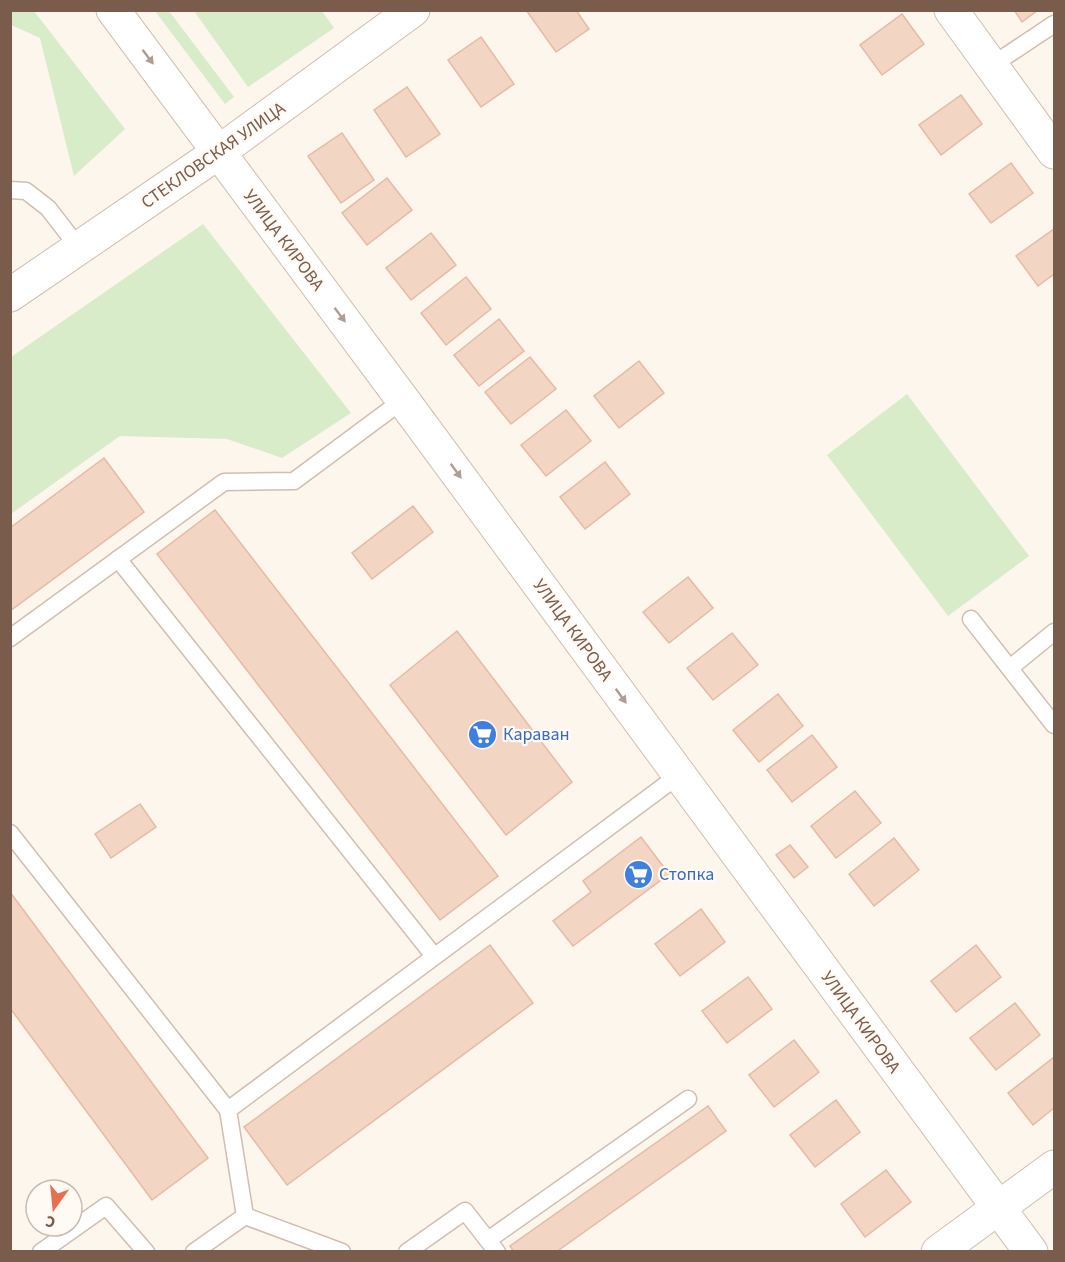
<svg xmlns="http://www.w3.org/2000/svg" width="1065" height="1262" font-family="'Source Sans 3',sans-serif">
  <style>
    .green { fill: #d8ecc9 }
    .building { fill: #f3d5c3; stroke: #e6bba3; stroke-width: 1.5 }
    .lines { fill: none; stroke-linecap: round; stroke-linejoin: round }
    .service-casing { stroke: #d1beb0; stroke-width: 19 }
    .minor-casing { stroke: #d1beb0; stroke-width: 35 }
    .tertiary-casing { stroke: #d1beb0; stroke-width: 35 }
    .service { stroke: #fff; stroke-width: 16 }
    .minor { stroke: #fff; stroke-width: 33 }
    .tertiary { stroke: #fff; stroke-width: 33 }
    .oneway { fill: #af9d94 }
    .labels { text-anchor: middle; stroke-width: 4.5; stroke-linejoin: round; paint-order: stroke }
    .street-label { font-size: 18px; fill: #7a5c4d; stroke: #fffaf3 }
    .shop-label { font-size: 18px; fill: #366cbe; stroke: #fffaf3; text-anchor: start }
  </style>
  <rect width="100%" height="100%" fill="#fdf6ec"/>
  <g class="green">
    <path d="M10,11h24l91,118 -51,47 -34,-138 -29,-13z"/>
    <path d="M155,11h14l65,86 -9,7z"/>
    <path d="M194,11h128l12,17 -86,59z"/>
    <path d="M203,224l148,189 -69,45 -55,-19 -107,-3 -109,78v-157z"/>
    <path d="M907,394l122,162 -81,60 -121,-161z"/>
  </g>
  <g class="building">
    <path d="M526,10h50l13,19 -33,23z"/>
    <path d="M1014,10h24l-16,12z"/>
    <path d="M902,14l22,30 -42,31 -22,-30z"/>
    <path d="M481,37l33,47 -33,23 -33,-47z"/>
    <path d="M407,87l33,47 -34,23 -32,-47z"/>
    <path d="M961,95l21,29 -41,31 -22,-30z"/>
    <path d="M342,133l32,47 -33,23 -33,-47z"/>
    <path d="M1011,163l22,30 -42,30 -22,-29z"/>
    <path d="M387,178l25,32 -45,35 -25,-32z"/>
    <path d="M1054,229v45l-16,12 -22,-30z"/>
    <path d="M431,233l25,32 -45,35 -25,-32z"/>
    <path d="M466,277l25,32 -45,36 -25,-32z"/>
    <path d="M499,319l25,32 -45,35 -25,-31z"/>
    <path d="M530,357l26,32 -45,35 -26,-32z"/>
    <path d="M639,361l25,32 -45,35 -25,-32z"/>
    <path d="M566,410l25,31 -45,35 -25,-31z"/>
    <path d="M104,458l40,54 -134,99v-83z"/>
    <path d="M605,462l25,32 -45,35 -25,-32z"/>
    <path d="M413,506l20,26 -61,47 -20,-26z"/>
    <path d="M215,510l283,366 -58,44 -283,-366z"/>
    <path d="M688,577l25,31 -44,35 -26,-31z"/>
    <path d="M457,631l115,151 -66,53 -116,-150z"/>
    <path d="M732,633l26,32 -45,35 -26,-32z"/>
    <path d="M778,694l25,32 -44,36 -26,-32z"/>
    <path d="M812,735l25,32 -45,35 -25,-32z"/>
    <path d="M855,791l26,32 -45,35 -25,-32z"/>
    <path d="M140,804l16,23 -45,31 -16,-24z"/>
    <path d="M641,837l28,37 -96,72 -20,-25 38,-29 -8,-11z"/>
    <path d="M894,838l25,32 -45,36 -25,-32z"/>
    <path d="M790,845l18,22 -14,11 -18,-23z"/>
    <path d="M10,892l198,266 -56,42 -142,-192z"/>
    <path d="M701,909l24,33 -45,34 -25,-32z"/>
    <path d="M490,945l43,58 -246,182 -43,-58z"/>
    <path d="M976,945l25,32 -45,35 -25,-31z"/>
    <path d="M748,977l24,32 -45,34 -25,-32z"/>
    <path d="M1015,1003l25,32 -44,35 -26,-32z"/>
    <path d="M794,1040l25,32 -45,35 -25,-32z"/>
    <path d="M1053,1058l1,2v48l-21,17 -25,-32z"/>
    <path d="M836,1100l24,32 -45,35 -25,-32z"/>
    <path d="M708,1106l18,25 -170,121h-42l-4,-6z"/>
    <path d="M886,1170l25,32 -46,35 -24,-33z"/>
  </g>
  <g class="lines">
    <defs>
      <g id="service">
        <path d="M991,66l63,-42"/>
        <path d="M10,190l16,1 22,17 31,40"/>
        <path d="M118,559l316,397"/>
        <path d="M971,619l83,106"/>
        <path d="M10,638l214,-156 70,-1 109,-81"/>
        <path d="M1010,668l44,-36"/>
        <path d="M10,833l218,277 451,-335"/>
        <path d="M228,1110l17,106"/>
        <path d="M488,1240l200,-141"/>
        <path d="M41,1252l65,-46 40,46"/>
        <path d="M194,1252l51,-36 97,36"/>
        <path d="M407,1252l58,-41 32,41"/>
      </g>
      <g id="minor">
        <path d="M951,10l103,142"/>
        <path d="M938,1252l116,-85"/>
      </g>
      <g id="tertiary">
        <path d="M113,10l290,390 628,852"/>
        <path d="M10,295l209,-143 194,-142"/>
      </g>
    </defs>
    <use href="#service" class="service-casing"/>
    <use href="#minor" class="minor-casing"/>
    <use href="#tertiary" class="tertiary-casing"/>
    <use href="#service" class="service"/>
    <use href="#minor" class="minor"/>
    <use href="#tertiary" class="tertiary"/>
  </g>
  <defs><path id="oneway-solid" d="M-6-.8H1V-3.2L6.5 0L1 3.2V.8H-6Z" transform="scale(1.5)"/></defs>
  <g class="oneway">
    <use href="#oneway-solid" transform="translate(148 57) rotate(53)"/>
    <use href="#oneway-solid" transform="translate(340 315) rotate(53)"/>
    <use href="#oneway-solid" transform="translate(456 471) rotate(54)"/>
    <use href="#oneway-solid" transform="translate(621 696) rotate(54)"/>
  </g>
  <defs>
    <symbol id="supermarket-disc" viewBox="-11 -11 22 22"><circle r="9.5" fill="#3f7fe0" stroke="#fffaf3"/><path d="M-6-5.5h2.5l.6 2H6L4.5 2H-2.5L-4.4-4H-6ZM-1.5 3.2a1.3 1.3 0 1 0 .1 0ZM3 3.2a1.3 1.3 0 1 0 .1 0Z" fill="#fff"/></symbol>
  </defs>
  <g fill-rule="evenodd">
    <use href="#supermarket-disc" x="466" y="718" width="33" height="33"/>
    <use href="#supermarket-disc" x="622" y="858" width="33" height="33"/>
  </g>
  <g class="labels">
    <g class="street-label">
      <text transform="translate(213 155) rotate(-35)" y="6">СТЕКЛОВСКАЯ УЛИЦА</text>
      <text transform="translate(284 240) rotate(53)" y="6">УЛИЦА КИРОВА</text>
      <text transform="translate(573 630) rotate(54)" y="6">УЛИЦА КИРОВА</text>
      <text transform="translate(861 1022) rotate(54)" y="6">УЛИЦА КИРОВА</text>
    </g>
    <g class="shop-label">
      <text x="503" y="740">Караван</text>
      <text x="659" y="880">Стопка</text>
    </g>
  </g>
  <rect width="1065" height="1262" fill="none" stroke="#7a5c4d" stroke-width="24"/>
  <g transform="translate(54 1208) rotate(195)"><circle r="28" fill="#fffaf3" stroke="#cabbb1" stroke-width="1.5"/>
  <path d="M0-4.5L10 22L0 15L-10 22Z" fill="#e76f51"/>
  <text y="-9" font-size="16" font-weight="bold" text-anchor="middle" fill="#7a5c4d">С</text>
  </g>
</svg>
